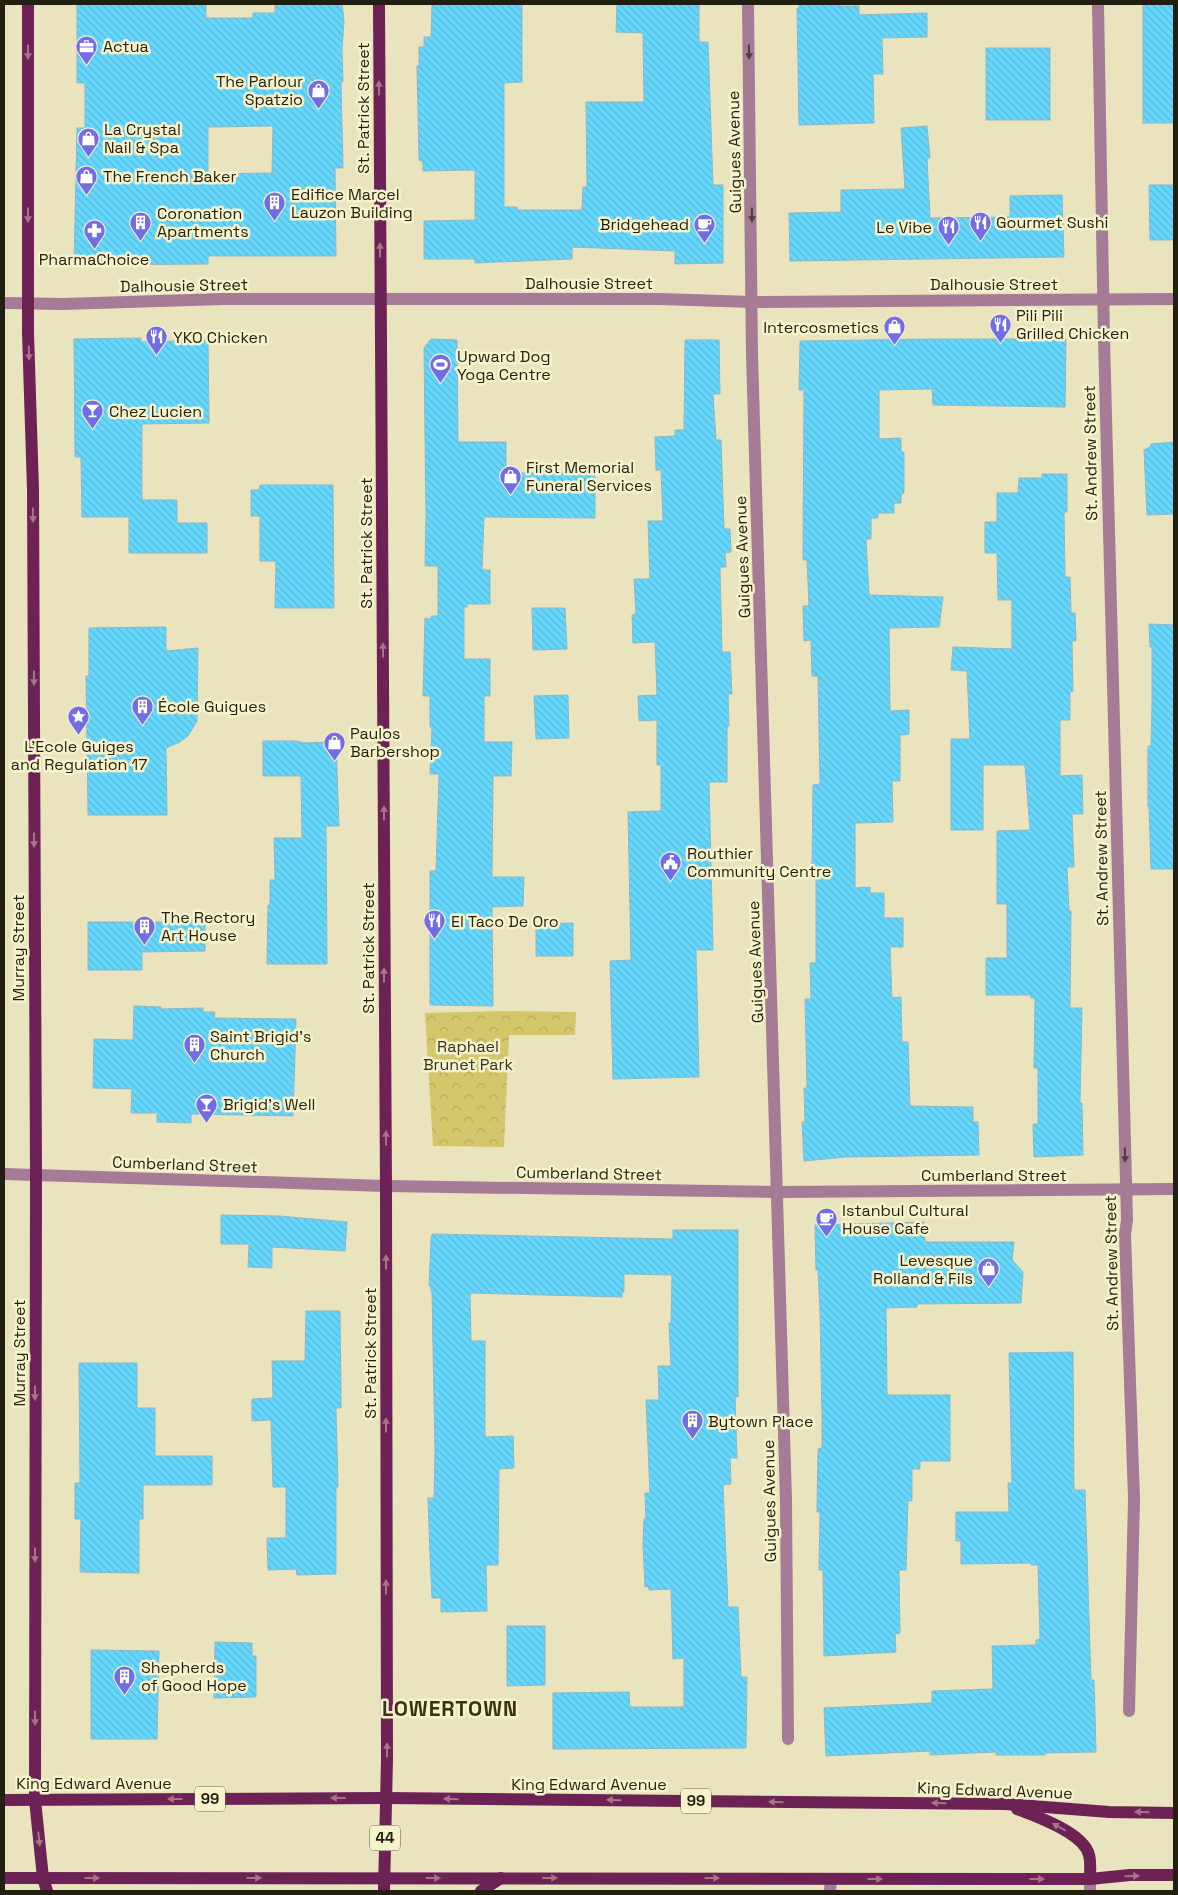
<svg xmlns="http://www.w3.org/2000/svg" width="1178" height="1895" font-family="'Space Grotesk',sans-serif">
  <style>
    .park { fill: url(#park-crowns) }
    .building { fill: url(#building-back-hatch); stroke: #8db7c7; fill-rule: evenodd }
    .lines { fill: none; stroke-linecap: round; stroke-linejoin: round }
    .minor { stroke: #a67b96; stroke-width: 12 }
    .major { stroke: #6d2256; stroke-width: 12 }
    .oneway { fill: #a47585 }
    .oneway2 { fill: #503f40 }
    .labels { text-anchor: middle; stroke-width: 5; stroke-linejoin: round; paint-order: stroke }
    .shield { fill: #f6f2cb; stroke: #615e49; stroke-width: 1 }
    .shield-label { font-size: 15px; font-weight: bold; fill: #211f11 }
    .poi-label { font-size: 16px; fill: #211f11; stroke: #f6f2cb; text-anchor: start }
    .street-label { font-size: 16px; fill: #211f11; stroke: #f6f2cb }
    .park-label { font-size: 16px; fill: #35321d; stroke: #f6f2cb }
    .district-label { font-size: 21px; font-weight: bold; letter-spacing: 1px; fill: #383313; stroke: #f6f2cb }
  </style>
  <defs>
    <pattern id="park-crowns" width="20" height="18" patternUnits="userSpaceOnUse" patternTransform="scale(1.25)"><rect width="20" height="18" fill="#d3c76b"/><path d="M2 6a3 3 0 1 1 6 0M12 15a3 3 0 1 1 6 0" fill="none" stroke="#b5aa5c"/></pattern>
    <pattern id="building-back-hatch" width="6" height="6" patternUnits="userSpaceOnUse" patternTransform="scale(1.25)"><rect width="6" height="6" fill="#66d8fd"/><path d="M-1 5l2 2M0 0l6 6M5-1l2 2" fill="none" stroke="#58b9d8"/></pattern>
  </defs>
  <rect width="100%" height="100%" fill="#e9e4be"/>
  <path class="park" d="M501,1011l75,1 -1,23h-66l-5,112 -71,-1 -8,-133z"/>
  <g class="building">
    <path d="M77,4h129v14h47v-5h22v-9h67l2,17 -2,28 1,33h-2l2,86h-8l1,88h-128v8l-134,1 3,-137h8v-45h-8zM273,126l-1,47 -64,1v-47z"/>
    <path d="M432,4h90v78l-18,1v124h13v3h65l1,-23h4l-1,-85h58l-1,-69 -27,-1 1,-28h82v38h9l5,143h10v78l-48,1v-13l-103,-4v12l-97,4v-4h-51v-38l51,-1v-50l-52,1v-9l-4,-2 -2,-94h2v-19h5v-10h7z"/>
    <path d="M799,4h40v2h20v9l68,-2v24l-45,1 1,36h-10l1,49 -75,2 -2,-117 2,1z"/>
    <rect x="1143" y="4" width="31" height="119"/>
    <rect x="986" y="48" width="64" height="72"/>
    <path d="M927,126l3,32h-3l3,60 80,-1v-21l52,-1 2,62 -274,4 -1,-48 52,-1v-22l64,-1 -4,-61z"/>
    <path d="M1149,185h25v55h-24z"/>
    <path d="M141,338v4l67,-2 1,83 -67,1v76h35v23h30v30h-78v-36h-47l-1,-60h-6l-1,-118z"/>
    <path d="M431,339l26,1 1,102h48v31h89v45l-111,-1 -2,53h8v34h-23v3h-3v52h26v37h-6v46h28l-1,34h-18l-1,101h32l-1,29 -31,1 1,99 -63,-1v-134h6l3,-97h-9l2,-47h-2v-31h-7l2,-78 6,1v-3h7v-50h-13l1,-49 -2,-169z"/>
    <path d="M933,339h133l-1,68 -132,-2 -1,-16 -53,1v49l22,-1v14h3v41l-3,1v9h-7v10h-16v5h-7v21h-5l3,56 74,2 -4,30 -50,1 1,83 19,-1v24l-9,1v46h-8l1,41 -38,1v65l15,-1v6h14v25h19v29h-13l2,51 9,-1 1,45h6l2,64 63,1v15h5l1,33 -133,2 -42,4 -2,-39h3l-1,-34h3l-2,-89h6l-1,-36h6v-94h-4l1,-84 7,-1 -2,-108h-6l-1,-36 -7,1 -1,-35h6l-2,-46h-4l1,-170h-5l1,-49z"/>
    <path d="M685,340h34l1,54h-7l3,46h5l3,89h6l1,23 -6,1 1,14h-6l2,85h8l2,42h-4l1,32 -2,1v55h-18l4,168h-17l3,127 -86,2 -3,-118 21,-1 -3,-148 33,-1v-46h-4v-45l-18,1 -1,-25 19,-1 -2,-53 -22,1 -1,-28 4,-1 -2,-35h16l-2,-58h15l-2,-51h-5l-1,-33 20,-1v-6h9z"/>
    <path d="M1174,442v72l-27,1 -3,-65 6,-3 1,-3z"/>
    <path d="M1042,474h25v38h-3l1,65h5l1,36h4l1,28h-4l1,50 -3,1v28h-10v56l22,-1 1,39h-11l2,53h-7l2,44h2l-1,97h12l-2,95h2l1,52 -49,2 -1,-33h5v-56h-4l1,-70h-4v-3h-45v-37h21v-54h-10v-73l33,-1 -5,-65h-42v65h-32v-91h19l-3,-68 -16,-1 2,-23 59,2v-49h-14l-1,-47h-12v-31h12v-29h21l1,-15h23z"/>
    <path d="M260,485h73l1,123h-59l1,-47h-16v-45h-9v-26h8z"/>
    <path d="M532,608h33l2,41 -34,1z"/>
    <path d="M1149,624l25,1v244h-23l-2,-62h-1v-61h3l1,-43v-56h-2z"/>
    <path d="M166,627v24l32,-3 -1,73 -9,15 -8,6 -14,6 1,67h-79l-2,-139h3v-48z"/>
    <path d="M568,695l1,43 -33,1 -2,-43z"/>
    <path d="M263,741h35l4,2 34,-1 3,84h-13l1,138h-60l1,-59h2v-25h5l-1,-42h28l-1,-62h-38z"/>
    <path d="M168,920h37v31l-63,1v18h-54v-48h80z"/>
    <path d="M573,923v33h-37v-32z"/>
    <path d="M134,1006l27,1v2l42,-1v4h12l-1,6 82,1 -3,97 -102,-2v9l-34,-1v-9h-26l1,-24 -39,-1 1,-49 39,1z"/>
    <path d="M221,1215l58,1 68,6 -2,29 -73,-4v21l-24,-1 1,-23h-28z"/>
    <path d="M924,1222l1,20h89l-2,18 11,12 -2,31 -104,1v3l-31,1 1,87h63v66h-30v8h-8v32h-4l-2,69h-7l1,63 -5,1 1,18 -72,4 -1,-86h-4l1,-58h-3l1,-63 4,-1v-30l-2,-107 -2,-41h-2l-1,-45z"/>
    <path d="M673,1230h65v167h-3l2,61h-7l1,26 -8,1 5,122h10l3,70h6l-1,71 -193,1v-56l76,-1 1,15h54v-49l-11,1 -2,-70 -22,1 -1,-4 -3,1 -2,-43 1,-25h2l-1,-26h5l-4,-93h13l-1,-34h13l-2,-43h2l1,-48 -48,-1v18h-2v5l-152,-4 1,48h14v96l28,-1 1,32 -15,1 -1,96h-12l1,46 -46,1v-14h-9l-2,-43 -2,-57h6l1,-45 -3,-161h-1v-6h-2l2,-46 1,-6 241,5z"/>
    <path d="M306,1311h34l1,86v11h-5l2,79h-2v87l-39,1 -1,-6 -28,1 -1,-32h19v-51h-13l-2,-67 -19,1v-22l21,-1 -1,-37h33z"/>
    <path d="M1073,1352l1,138h11l6,190h3l2,72 -51,1v2h-49v-3l-66,3v-4l-104,5 -2,-48 108,-5v-12l61,-2 -1,-43 44,-1v-5l4,-1 -2,-74h-7v-2l-70,1v-23h-5v-29h53l-1,-29h4l-3,-130z"/>
    <path d="M79,1363h58v45h18v48h57v29h-69v34h-4v54l-59,-1 1,-53h-6v-36h5z"/>
    <path d="M507,1626h38v59l-38,1z"/>
    <path d="M215,1642l37,1v13h4v41l-42,1z"/>
    <path d="M91,1650l68,1 -2,88h-66z"/>
  </g>
  <g class="lines">
    <g class="minor">
      <path d="M748,4l4,351 34,1145 2,239"/>
      <path d="M1098,4l6,335 23,881 -2,14 9,265 -5,212"/>
      <path d="M4,303l59,1 160,-5h437l92,3 422,-3"/>
      <path d="M4,1174l382,12 392,6 396,-3"/>
      <path d="M1090,1879v12"/>
      <path d="M830,1891l1,-12"/>
    </g>
    <g class="major">
      <path d="M28,4v329l5,156 3,686 -1,625 8,78 4,13"/>
      <path d="M379,4l7,1182 1,573 -3,132"/>
      <path d="M4,1800l382,-2 619,6 104,8 65,1"/>
      <path d="M1017,1809c19,7 67,24 72,46 2,7 1,16 1,24"/>
      <path d="M4,1878l1086,1 40,-4h44"/>
      <path d="M481,1891l20,-13"/>
    </g>
  </g>
  <defs><path id="oneway-solid" d="M-6-.8H1V-3.2L6.5 0L1 3.2V.8H-6Z" transform="scale(1.25)"/></defs>
  <g class="oneway">
    <use href="#oneway-solid" transform="translate(28 52) rotate(90)"/>
    <use href="#oneway-solid" transform="translate(379 88) rotate(-90)"/>
    <use href="#oneway-solid" transform="translate(28 215) rotate(90)"/>
    <use href="#oneway-solid" transform="translate(380 250) rotate(-90)"/>
    <use href="#oneway-solid" transform="translate(29 353) rotate(88)"/>
    <use href="#oneway-solid" transform="translate(33 515) rotate(90)"/>
    <use href="#oneway-solid" transform="translate(383 650) rotate(-90)"/>
    <use href="#oneway-solid" transform="translate(34 678) rotate(90)"/>
    <use href="#oneway-solid" transform="translate(384 813) rotate(-90)"/>
    <use href="#oneway-solid" transform="translate(34 840) rotate(90)"/>
    <use href="#oneway-solid" transform="translate(384 975) rotate(-90)"/>
    <use href="#oneway-solid" transform="translate(386 1138) rotate(-90)"/>
    <use href="#oneway-solid" transform="translate(386 1262) rotate(-90)"/>
    <use href="#oneway-solid" transform="translate(35 1393) rotate(90)"/>
    <use href="#oneway-solid" transform="translate(386 1425) rotate(-90)"/>
    <use href="#oneway-solid" transform="translate(35 1555) rotate(90)"/>
    <use href="#oneway-solid" transform="translate(386 1587) rotate(-90)"/>
    <use href="#oneway-solid" transform="translate(35 1718) rotate(90)"/>
    <use href="#oneway-solid" transform="translate(387 1750) rotate(-90)"/>
    <use href="#oneway-solid" transform="translate(338 1798) rotate(180)"/>
    <use href="#oneway-solid" transform="translate(175 1799) rotate(180)"/>
    <use href="#oneway-solid" transform="translate(451 1799) rotate(-179)"/>
    <use href="#oneway-solid" transform="translate(614 1800) rotate(-179)"/>
    <use href="#oneway-solid" transform="translate(776 1802) rotate(-179)"/>
    <use href="#oneway-solid" transform="translate(939 1803) rotate(-179)"/>
    <use href="#oneway-solid" transform="translate(1142 1812) rotate(-179)"/>
    <use href="#oneway-solid" transform="translate(1059 1827) rotate(-151)"/>
    <use href="#oneway-solid" transform="translate(39 1839) rotate(84)"/>
    <use href="#oneway-solid" transform="translate(1132 1876) rotate(-2)"/>
    <use href="#oneway-solid" transform="translate(92 1878)"/>
    <use href="#oneway-solid" transform="translate(254 1878)"/>
    <use href="#oneway-solid" transform="translate(433 1878)"/>
    <use href="#oneway-solid" transform="translate(550 1878)"/>
    <use href="#oneway-solid" transform="translate(712 1878)"/>
    <use href="#oneway-solid" transform="translate(875 1879)"/>
    <use href="#oneway-solid" transform="translate(1037 1879)"/>
  </g>
  <g class="oneway2">
    <use href="#oneway-solid" transform="translate(749 52) rotate(89)"/>
    <use href="#oneway-solid" transform="translate(752 215) rotate(89)"/>
    <use href="#oneway-solid" transform="translate(1125 1155) rotate(89)"/>
  </g>
  <defs>
    <symbol id="office-pin" viewBox="-11 -11 22 30"><path d="M0 17L-7.5 6A9.5 9.5 0 1 1 7.5 6Z" fill="#726ce6" stroke="#f6f2cb"/><path d="M-6-3h4V-5.5h4V-3h4V5H-6ZM-1-4.5V-3h2v-1.5ZM-6 0V1H6V0Z" fill="#fff"/></symbol>
    <symbol id="shop-pin" viewBox="-11 -11 22 30"><path d="M0 17L-7.5 6A9.5 9.5 0 1 1 7.5 6Z" fill="#726ce6" stroke="#f6f2cb"/><path d="M-5-2.5h2.3a2.7 3.5 0 0 1 5.4 0H5L5.5 6h-11ZM-1.5-2.5h3a1.5 2.3 0 0 0-3 0Z" fill="#fff"/></symbol>
    <symbol id="building-pin" viewBox="-11 -11 22 30"><path d="M0 17L-7.5 6A9.5 9.5 0 1 1 7.5 6Z" fill="#726ce6" stroke="#f6f2cb"/><path d="M-4-6H4V6H1V3H-1V6H-4ZM-2.5-4.3h1.7v1.8h-1.7ZM.8-4.3h1.7v1.8H.8ZM-2.5-1h1.7V.8h-1.7ZM.8-1h1.7V.8H.8Z" fill="#fff"/></symbol>
    <symbol id="restaurant-pin" viewBox="-11 -11 22 30"><path d="M0 17L-7.5 6A9.5 9.5 0 1 1 7.5 6Z" fill="#726ce6" stroke="#f6f2cb"/><path d="M-5-6h1v4h1v-4h1v4h1v-4h1v5L-1.5 .5V6h-2V.5L-5-1ZM5-6V6H3V1.5H1.5Q1.5-4 5-6Z" fill="#fff"/></symbol>
    <symbol id="cafe-pin" viewBox="-11 -11 22 30"><path d="M0 17L-7.5 6A9.5 9.5 0 1 1 7.5 6Z" fill="#726ce6" stroke="#f6f2cb"/><path d="M-5.5-4.5H6V0H3Q3 3.5 0 3.5H-2.5Q-5.5 3.5-5.5 0ZM3-3.2v2h1.7v-2ZM-6 4.5H4V6H-6Z" fill="#fff"/></symbol>
    <symbol id="pharmacy-pin" viewBox="-11 -11 22 30"><path d="M0 17L-7.5 6A9.5 9.5 0 1 1 7.5 6Z" fill="#726ce6" stroke="#f6f2cb"/><path d="M-2-6h4v4h4v4h-4v4h-4v-4h-4v-4h4Z" fill="#fff"/></symbol>
    <symbol id="stadium-pin" viewBox="-11 -11 22 30"><path d="M0 17L-7.5 6A9.5 9.5 0 1 1 7.5 6Z" fill="#726ce6" stroke="#f6f2cb"/><path d="M0-5a6.5 5 0 1 0 0 10a6.5 5 0 1 0 0-10ZM-3.5-1.8h7v3.6h-7Z" fill="#fff"/></symbol>
    <symbol id="bar-pin" viewBox="-11 -11 22 30"><path d="M0 17L-7.5 6A9.5 9.5 0 1 1 7.5 6Z" fill="#726ce6" stroke="#f6f2cb"/><path d="M-6-5H6L.8 .8V4.5H3.5V6h-7V4.5H-.8V.8Z" fill="#fff"/></symbol>
    <symbol id="sight-pin" viewBox="-11 -11 22 30"><path d="M0 17L-7.5 6A9.5 9.5 0 1 1 7.5 6Z" fill="#726ce6" stroke="#f6f2cb"/><path d="M0-6L1.8-2.2L6-1.7L2.9 1.2L3.7 5.4L0 3.3L-3.7 5.4L-2.9 1.2L-6-1.7L-1.8-2.2Z" fill="#fff"/></symbol>
    <symbol id="civic-pin" viewBox="-11 -11 22 30"><path d="M0 17L-7.5 6A9.5 9.5 0 1 1 7.5 6Z" fill="#726ce6" stroke="#f6f2cb"/><path d="M-.6-6.5H3V-4.5H.6V-3L4-1V1h2V6H-6V1h2V-1L-.6-3ZM-1.2 2.5V6h2.4V2.5Z" fill="#fff"/></symbol>
  </defs>
  <g fill-rule="evenodd">
    <use href="#office-pin" x="74" y="34" width="25" height="34"/>
    <use href="#shop-pin" x="306" y="78" width="25" height="34"/>
    <use href="#shop-pin" x="76" y="126" width="25" height="34"/>
    <use href="#shop-pin" x="74" y="164" width="25" height="34"/>
    <use href="#building-pin" x="262" y="190" width="25" height="34"/>
    <use href="#building-pin" x="128" y="210" width="25" height="34"/>
    <use href="#restaurant-pin" x="968" y="210" width="25" height="34"/>
    <use href="#cafe-pin" x="692" y="212" width="25" height="34"/>
    <use href="#restaurant-pin" x="936" y="214" width="25" height="34"/>
    <use href="#pharmacy-pin" x="82" y="218" width="25" height="34"/>
    <use href="#restaurant-pin" x="988" y="312" width="25" height="34"/>
    <use href="#shop-pin" x="882" y="314" width="25" height="34"/>
    <use href="#restaurant-pin" x="144" y="324" width="25" height="34"/>
    <use href="#stadium-pin" x="428" y="352" width="25" height="34"/>
    <use href="#bar-pin" x="80" y="398" width="25" height="34"/>
    <use href="#shop-pin" x="498" y="464" width="25" height="34"/>
    <use href="#building-pin" x="130" y="694" width="25" height="34"/>
    <use href="#sight-pin" x="66" y="704" width="25" height="34"/>
    <use href="#shop-pin" x="322" y="730" width="25" height="34"/>
    <use href="#civic-pin" x="658" y="850" width="25" height="34"/>
    <use href="#restaurant-pin" x="422" y="908" width="25" height="34"/>
    <use href="#building-pin" x="132" y="914" width="25" height="34"/>
    <use href="#building-pin" x="182" y="1032" width="25" height="34"/>
    <use href="#bar-pin" x="194" y="1092" width="25" height="34"/>
    <use href="#cafe-pin" x="814" y="1206" width="25" height="34"/>
    <use href="#shop-pin" x="976" y="1256" width="25" height="34"/>
    <use href="#building-pin" x="680" y="1408" width="25" height="34"/>
    <use href="#building-pin" x="112" y="1664" width="25" height="34"/>
  </g>
  <g class="labels">
    <g class="shield">
      <rect x="195" y="1786.5" width="30" height="25" rx="4"/>
      <rect x="681" y="1788.5" width="30" height="25" rx="4"/>
      <rect x="370" y="1825.5" width="30" height="25" rx="4"/>
    </g>
    <g class="shield-label">
      <text x="210" y="1804">99</text>
      <text x="696" y="1806">99</text>
      <text x="385" y="1843">44</text>
    </g>
    <g class="poi-label">
      <text x="103" y="52">Actua</text>
      <text x="303" y="87" text-anchor="end">The Parlour<tspan x="303" dy="18">Spatzio</tspan></text>
      <text x="104" y="135">La Crystal<tspan x="104" dy="18">Nail &amp; Spa</tspan></text>
      <text x="103" y="182">The French Baker</text>
      <text x="291" y="200">Edifice Marcel<tspan x="291" dy="18">Lauzon Building</tspan></text>
      <text x="157" y="219">Coronation<tspan x="157" dy="18">Apartments</tspan></text>
      <text x="996" y="228">Gourmet Sushi</text>
      <text x="689" y="230" text-anchor="end">Bridgehead</text>
      <text x="932" y="233" text-anchor="end">Le Vibe</text>
      <text x="94" y="265" text-anchor="middle">PharmaChoice</text>
      <text x="1016" y="321">Pili Pili<tspan x="1016" dy="18">Grilled Chicken</tspan></text>
      <text x="879" y="333" text-anchor="end">Intercosmetics</text>
      <text x="173" y="343">YKO Chicken</text>
      <text x="457" y="362">Upward Dog<tspan x="457" dy="18">Yoga Centre</tspan></text>
      <text x="109" y="417">Chez Lucien</text>
      <text x="526" y="473">First Memorial<tspan x="526" dy="18">Funeral Services</tspan></text>
      <text x="158" y="712">École Guigues</text>
      <text x="350" y="739">Paulos<tspan x="350" dy="18">Barbershop</tspan></text>
      <text x="79" y="752" text-anchor="middle">L'Ecole Guiges<tspan x="79" dy="18">and Regulation 17</tspan></text>
      <text x="687" y="859">Routhier<tspan x="687" dy="18">Community Centre</tspan></text>
      <text x="161" y="923">The Rectory<tspan x="161" dy="18">Art House</tspan></text>
      <text x="451" y="927">El Taco De Oro</text>
      <text x="210" y="1042">Saint Brigid's<tspan x="210" dy="18">Church</tspan></text>
      <text x="223" y="1110">Brigid's Well</text>
      <text x="842" y="1216">Istanbul Cultural<tspan x="842" dy="18">House Cafe</tspan></text>
      <text x="973" y="1266" text-anchor="end">Levesque<tspan x="973" dy="18">Rolland &amp; Fils</tspan></text>
      <text x="708" y="1427">Bytown Place</text>
      <text x="141" y="1673">Shepherds<tspan x="141" dy="18">of Good Hope</tspan></text>
    </g>
    <g class="street-label">
      <text transform="translate(363 108) rotate(-90)" y="6">St. Patrick Street</text>
      <text transform="translate(734 152) rotate(-91)" y="6">Guigues Avenue</text>
      <text x="589" y="289">Dalhousie Street</text>
      <text x="994" y="290">Dalhousie Street</text>
      <text transform="translate(184 285) rotate(-1)" y="6">Dalhousie Street</text>
      <text transform="translate(1090 453) rotate(-91)" y="6">St. Andrew Street</text>
      <text transform="translate(366 543) rotate(-90)" y="6">St. Patrick Street</text>
      <text transform="translate(742 557) rotate(-92)" y="6">Guigues Avenue</text>
      <text transform="translate(1101 858) rotate(-91)" y="6">St. Andrew Street</text>
      <text transform="translate(18 948) rotate(-90)" y="6">Murray Street</text>
      <text transform="translate(368 948) rotate(-90)" y="6">St. Patrick Street</text>
      <text transform="translate(755 962) rotate(-92)" y="6">Guigues Avenue</text>
      <text transform="translate(185 1164) rotate(2)" y="6">Cumberland Street</text>
      <text transform="translate(589 1173) rotate(1)" y="6">Cumberland Street</text>
      <text x="994" y="1181">Cumberland Street</text>
      <text transform="translate(1111 1263) rotate(-91)" y="6">St. Andrew Street</text>
      <text transform="translate(19 1353) rotate(-90)" y="6">Murray Street</text>
      <text transform="translate(370 1353) rotate(-90)" y="6">St. Patrick Street</text>
      <text transform="translate(769 1501) rotate(-91)" y="6">Guigues Avenue</text>
      <text x="94" y="1789">King Edward Avenue</text>
      <text x="589" y="1790">King Edward Avenue</text>
      <text transform="translate(995 1790) rotate(2)" y="6">King Edward Avenue</text>
    </g>
    <g class="park-label">
      <text x="468" y="1052">Raphael<tspan x="468" dy="18">Brunet Park</tspan></text>
    </g>
    <g class="district-label">
      <text x="450" y="1716">LOWERTOWN</text>
    </g>
  </g>
  <rect width="1178" height="1895" fill="none" stroke="#211f11" stroke-width="10"/>
</svg>
